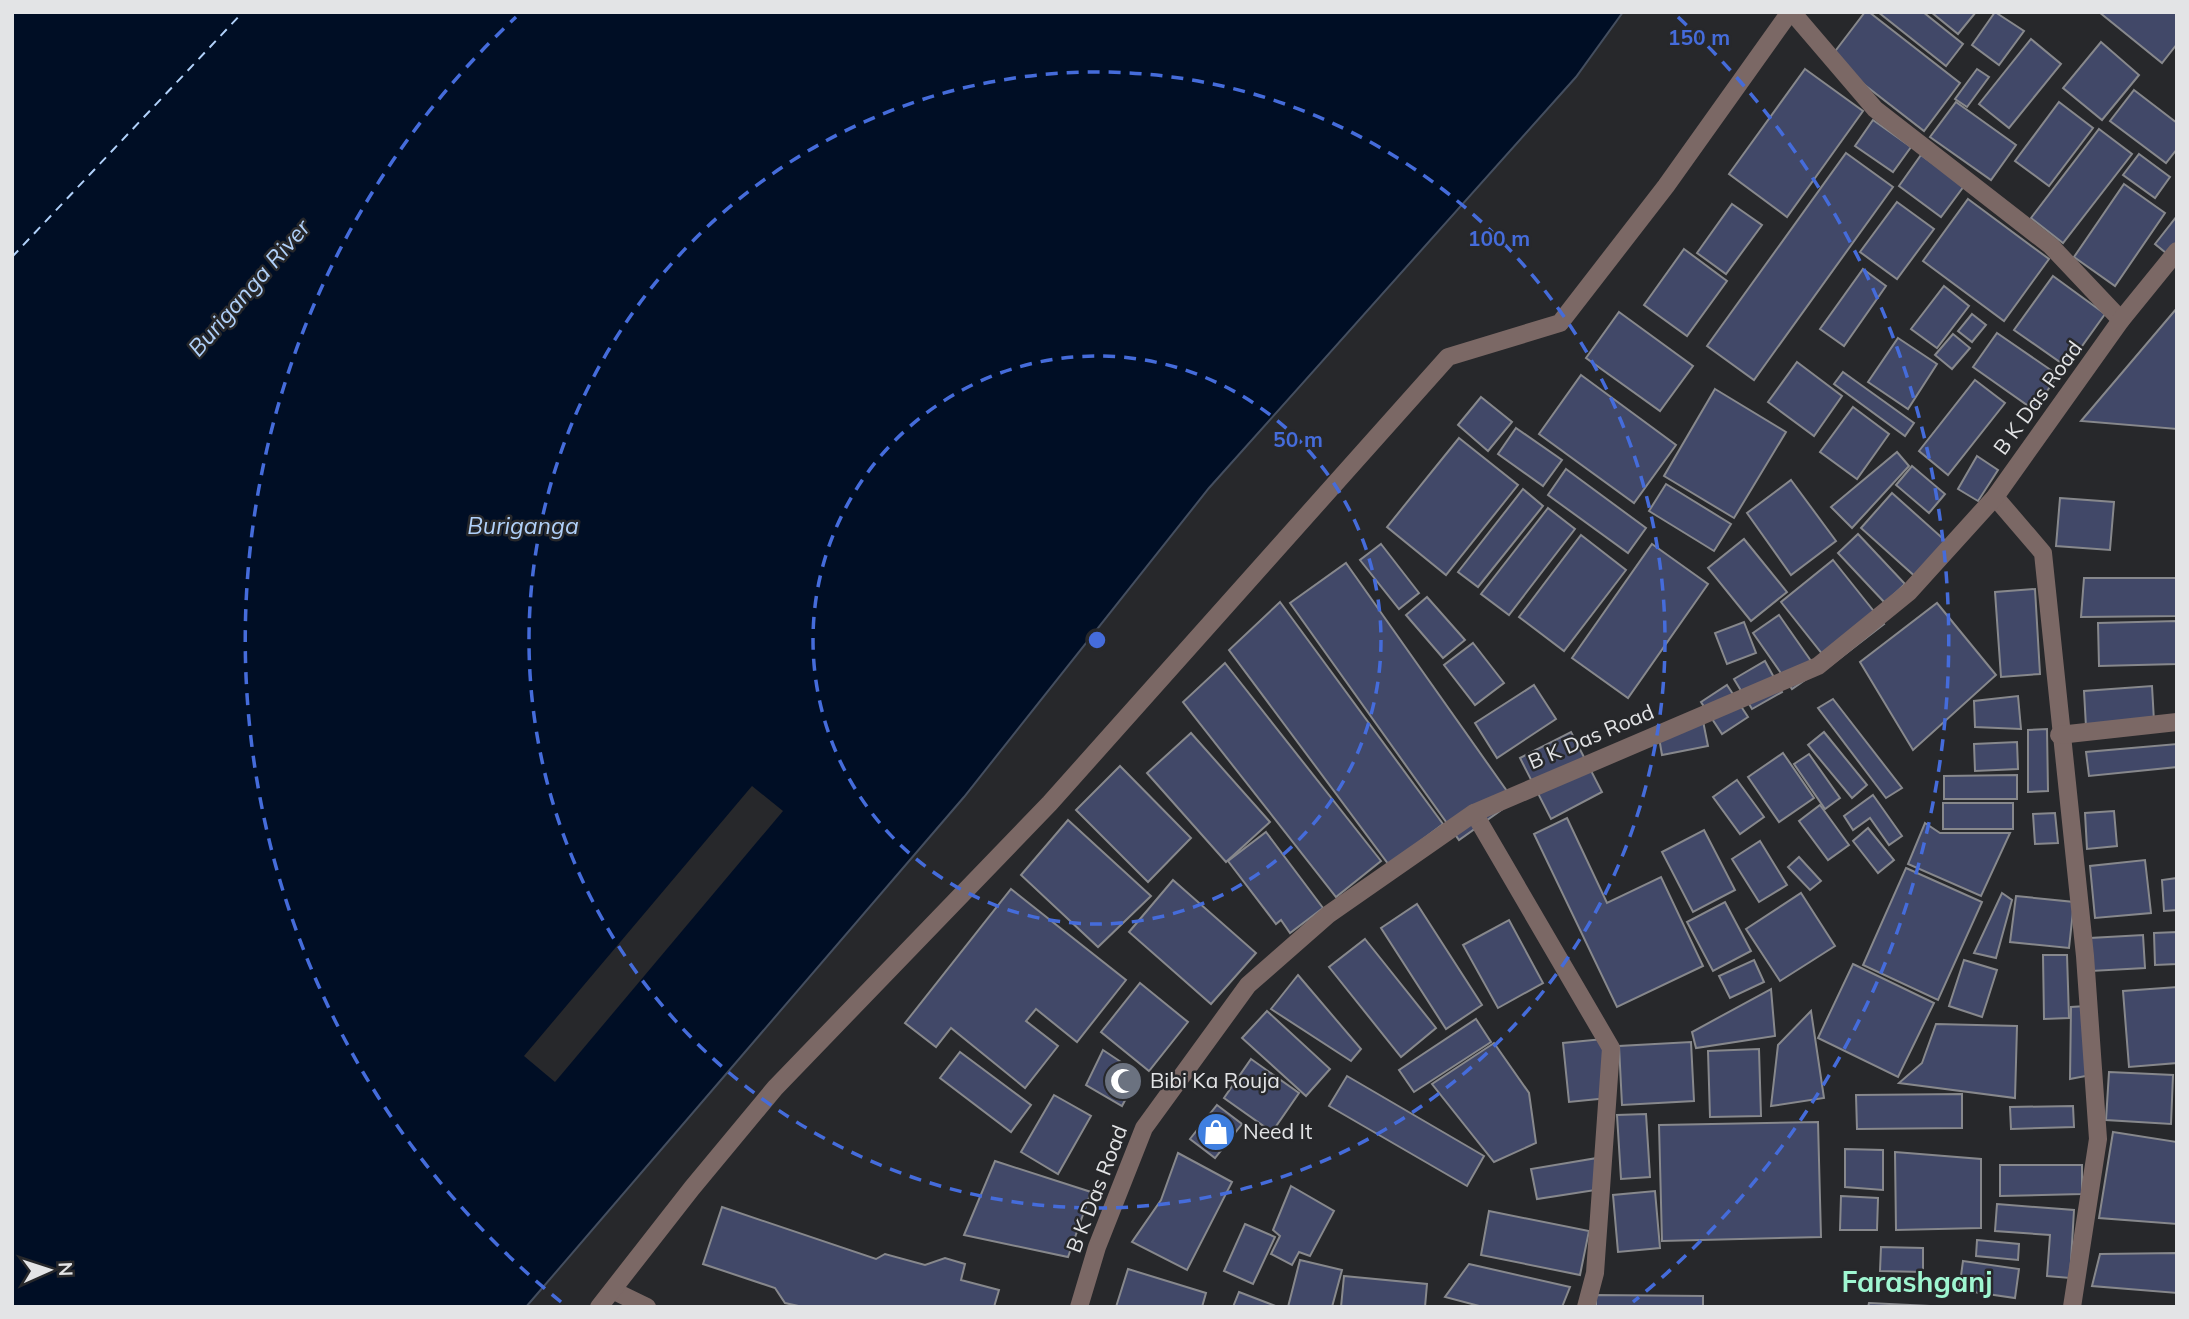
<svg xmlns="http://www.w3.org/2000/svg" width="2189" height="1319" font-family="Mulish,sans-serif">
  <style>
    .water { fill: #000e25; stroke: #444e5f; stroke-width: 2 }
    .pier { fill: #27282b }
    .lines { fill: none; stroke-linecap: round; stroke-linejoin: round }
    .ferry { stroke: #b1d1fa; stroke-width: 2; stroke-dasharray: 9 7; stroke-linecap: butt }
    .building { fill: #414868; stroke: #87888c; stroke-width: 2 }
    .minor { stroke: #7b6865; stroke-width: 18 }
    .ring { fill: none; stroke: #456cdb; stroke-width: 3.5; stroke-dasharray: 12 9 }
    .labels { text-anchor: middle; stroke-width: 5; stroke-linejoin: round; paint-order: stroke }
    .street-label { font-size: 21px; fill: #e3e4e6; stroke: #27282b }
    .poi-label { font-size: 21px; fill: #e3e4e6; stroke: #27282b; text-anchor: start }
    .water-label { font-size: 23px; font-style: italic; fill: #b1d1fa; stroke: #27282b }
    .district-label { font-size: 28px; font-weight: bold; fill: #9ff6d1; stroke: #27282b }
    .centre { fill: #456cdb; stroke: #27282b; stroke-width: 3.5 }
    .ring-label { font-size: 21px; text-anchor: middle; font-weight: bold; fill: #456cdb; stroke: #27282b; stroke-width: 5; stroke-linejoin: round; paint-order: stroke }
  </style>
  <rect width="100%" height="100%" fill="#27282b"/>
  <path class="water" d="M12,12h1611l-47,65 -367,411 -245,309 -438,510h-514z"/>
  <path class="pier" d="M752,786l31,25 -228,271 -31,-26z"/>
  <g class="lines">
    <path class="ferry" d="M12,257l231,-245"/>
  </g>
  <g class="building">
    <path d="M1865,12h4l91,71 -36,48 -94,-73z"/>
    <path d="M1878,12h45l40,32 -17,22z"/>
    <path d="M1931,12h45l-18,22z"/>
    <path d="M1995,12l29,19 -25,34 -27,-20z"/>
    <path d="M2099,12h78v32l-15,19z"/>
    <path d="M2031,39l30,25 -52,64 -30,-24z"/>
    <path d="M2101,42l38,33 -37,45 -39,-32z"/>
    <path d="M1805,69l58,42 -76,106 -58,-43z"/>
    <path d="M1977,69l12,8 -22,30 -12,-8z"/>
    <path d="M2134,90l43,33v26l-11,14 -56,-42z"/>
    <path d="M1956,102l60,43 -25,35 -61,-43z"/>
    <path d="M2059,102l34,26 -44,58 -34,-25z"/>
    <path d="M1873,120l38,27 -18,25 -38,-26z"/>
    <path d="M2099,129l33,25 -69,89 -32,-25z"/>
    <path d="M1846,153l47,34 -139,193 -47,-34z"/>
    <path d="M2139,154l31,23 -15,21 -32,-23z"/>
    <path d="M1921,155l43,31 -23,31 -42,-31z"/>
    <path d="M2124,184l41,29 -50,73 -41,-29z"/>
    <path d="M1968,199l81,60 -45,62 -81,-60z"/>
    <path d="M1897,202l37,27 -37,50 -37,-27z"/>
    <path d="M1732,204l30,21 -36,49 -29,-21z"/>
    <path d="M2177,216v46l-22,-18z"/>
    <path d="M1684,249l43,32 -40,55 -43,-31z"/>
    <path d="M1863,269l23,17 -42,60 -24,-17z"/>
    <path d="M2053,276l52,38 -38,53 -53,-37z"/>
    <path d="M1944,286l25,20 -32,42 -26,-19z"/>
    <path d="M2177,308v121l-96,-8z"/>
    <path d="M1619,312l74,54 -33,45 -74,-53z"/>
    <path d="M1972,314l14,11 -14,17 -14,-11z"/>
    <path d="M1997,333l61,42 -24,35 -61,-43z"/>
    <path d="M1953,334l17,14 -18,21 -17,-14z"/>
    <path d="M1898,338l39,26 -29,45 -40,-27z"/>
    <path d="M1797,362l45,34 -28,40 -46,-34z"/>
    <path d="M1843,372l71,51 -9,13 -71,-52z"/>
    <path d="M1581,375l95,70 -42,58 -95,-69z"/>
    <path d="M1975,380l30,23 -57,72 -29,-24z"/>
    <path d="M1715,389l71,43 -52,86 -70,-42z"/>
    <path d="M1481,397l31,25 -24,29 -30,-26z"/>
    <path d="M1853,407l36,27 -32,45 -37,-27z"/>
    <path d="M1516,428l46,32 -19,26 -45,-32z"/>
    <path d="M1459,438l59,47 -72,90 -59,-48z"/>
    <path d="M1897,452l12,14 -57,62 -21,-21z"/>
    <path d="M1977,456l21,14 -20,31 -20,-12z"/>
    <path d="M1912,466l33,28 -16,19 -33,-28z"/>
    <path d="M1566,469l80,59 -18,25 -80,-58z"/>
    <path d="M1791,480l45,61 -45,34 -44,-62z"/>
    <path d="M1666,484l65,40 -17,27 -65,-40z"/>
    <path d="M1523,489l20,17 -65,81 -20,-15z"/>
    <path d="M1892,493l57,51 -31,35 -57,-51z"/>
    <path d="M2060,498l54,4 -4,48 -54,-4z"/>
    <path d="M1548,508l27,21 -66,86 -28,-21z"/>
    <path d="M1858,534l47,50 -20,19 -47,-50z"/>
    <path d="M1581,535l45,35 -62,81 -45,-34z"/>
    <path d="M1744,539l43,53 -36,29 -43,-53z"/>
    <path d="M1381,544l38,49 -20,16 -39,-49z"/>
    <path d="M1652,544l56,40 -80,114 -56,-40z"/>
    <path d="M1833,560l51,64 -53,41 -50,-63z"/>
    <path d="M1346,563l168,238 -55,39 -169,-237z"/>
    <path d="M2084,578h93v38l-96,1z"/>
    <path d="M2035,589l5,85 -39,3 -6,-85z"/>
    <path d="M1427,597l38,43 -22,18 -37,-43z"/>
    <path d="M1280,602l163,222 -54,41 -160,-215z"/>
    <path d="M1937,603l59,72 -83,75 -53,-88z"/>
    <path d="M1779,615l39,56 -26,18 -39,-56z"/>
    <path d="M2177,621v43l-78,2 -1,-43z"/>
    <path d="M1744,622l12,31 -29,11 -12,-31z"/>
    <path d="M1473,643l31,40 -29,22 -31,-40z"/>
    <path d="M1765,661l17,31 -30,17 -18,-30z"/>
    <path d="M1225,663l156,198 -45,36 -153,-195z"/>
    <path d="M1534,685l22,34 -59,39 -22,-35z"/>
    <path d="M1727,685l21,32 -26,17 -21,-32z"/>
    <path d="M2152,686l2,35 -68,6 -2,-36z"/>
    <path d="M2018,696l3,33 -46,-2 -1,-26z"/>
    <path d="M1833,699l69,89 -16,10 -68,-90z"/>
    <path d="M1702,716l6,30 -46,9 -5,-29z"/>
    <path d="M2047,729l1,62 -20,1v-62z"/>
    <path d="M1571,732l31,60 -51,27 -31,-61z"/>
    <path d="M1824,732l43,53 -15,13 -44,-53z"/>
    <path d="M1191,733l79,89 -44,40 -79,-89z"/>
    <path d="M2017,742l1,27 -43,2 -1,-27z"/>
    <path d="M2177,744v23l-88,9 -3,-24z"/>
    <path d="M1783,753l31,45 -35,24 -31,-45z"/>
    <path d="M1809,754l31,44 -15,11 -31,-45z"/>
    <path d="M1120,766l71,72 -43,44 -72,-72z"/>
    <path d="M2017,775v24h-73v-23z"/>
    <path d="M1737,780l27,37 -24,17 -27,-37z"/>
    <path d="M1873,795l29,41 -13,9 -19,-27 -17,12 -9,-14z"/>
    <rect x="1943" y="803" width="70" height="26"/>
    <path d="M1820,805l29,40 -21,15 -29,-39z"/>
    <path d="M2114,811l3,35 -30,3 -2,-36z"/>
    <path d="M2055,813l3,30 -23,1 -2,-30z"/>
    <path d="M1567,818l40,85 54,-26 42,89 -86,41 -83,-173z"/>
    <path d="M1068,820l83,76 -53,51 -77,-72z"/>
    <path d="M1925,823l15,10h70l-29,63 -73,-32z"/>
    <path d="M1868,828l26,32 -16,13 -25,-32z"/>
    <path d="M1704,830l31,60 -42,22 -31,-60z"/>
    <path d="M1266,832l57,76 -33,25 -9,-13 -5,4 -48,-63z"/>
    <path d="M1760,841l27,44 -28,17 -27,-43z"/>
    <path d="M1799,857l22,24 -11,9 -22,-23z"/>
    <path d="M2145,860l6,53 -56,5 -5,-52z"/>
    <path d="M1906,868l76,34 -44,98 -75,-35z"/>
    <path d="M2177,878v32l-13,1 -2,-31z"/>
    <path d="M1173,880l83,73 -45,51 -82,-72z"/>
    <path d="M1011,889l115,91 -49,62 -41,-33 -10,12 32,25 -33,42 -74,-60 -15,19 -31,-24z"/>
    <path d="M1801,893l34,53 -55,35 -34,-52z"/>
    <path d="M2002,893l10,7 -16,58 -22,-5z"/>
    <path d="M2016,896l58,6 -5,46 -59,-6z"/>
    <path d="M1725,902l26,49 -38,20 -26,-49z"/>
    <path d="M1417,904l65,101 -36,24 -65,-101z"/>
    <path d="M1509,920l34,63 -45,25 -35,-63z"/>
    <path d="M2177,932v32l-22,1 -1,-32z"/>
    <path d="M2143,935l2,33 -54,3 -1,-33z"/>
    <path d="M1365,939l71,89 -35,29 -72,-90z"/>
    <path d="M2043,955h24l2,63 -25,1z"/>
    <path d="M1754,960l10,22 -34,16 -11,-22z"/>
    <path d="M1964,960l33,10 -15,47 -33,-11z"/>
    <path d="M1853,964l81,39 -36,74 -80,-39z"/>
    <path d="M1298,975l63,74 -10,12 -80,-52z"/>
    <path d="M1140,983l48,39 -39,49 -48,-39z"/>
    <path d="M2177,987v76l-48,4 -6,-76z"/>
    <path d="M1771,989l4,47 -79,12 -4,-16z"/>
    <path d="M2086,1006l5,69 -21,4 1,-72z"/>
    <path d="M1267,1011l63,58 -24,27 -64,-58z"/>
    <path d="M1811,1011l13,87 -53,8 7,-61z"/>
    <path d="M1476,1019l15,23 -77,50 -15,-22z"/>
    <path d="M1936,1024l81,2 -2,72 -116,-15 23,-20z"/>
    <path d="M1603,1039l5,59 -39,4 -6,-59z"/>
    <path d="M1691,1042l3,59 -72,4 -3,-59z"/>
    <path d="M1494,1043l35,50 7,50 -42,19 -62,-78z"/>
    <path d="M1759,1049l2,67 -51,1 -2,-66z"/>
    <path d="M1103,1050l36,24 -17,32 -36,-21z"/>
    <path d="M960,1052l71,53 -20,27 -71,-54z"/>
    <path d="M1251,1059l48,34 -27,39 -48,-34z"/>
    <path d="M2109,1072l64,3 -2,49 -65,-4z"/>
    <path d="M1347,1076l137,80 -17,30 -138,-80z"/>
    <path d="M1962,1094v34l-105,1 -1,-34z"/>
    <path d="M1054,1095l37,21 -33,58 -37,-22z"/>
    <path d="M1217,1105l25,19 -27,34 -25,-19z"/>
    <path d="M2073,1106l1,21 -63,2 -1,-22z"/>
    <path d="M1646,1114l4,63 -29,2 -4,-64z"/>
    <path d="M1818,1122l3,115 -159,4 -3,-116z"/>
    <path d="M2113,1132l64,10v82l-78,-6z"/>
    <path d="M1845,1149l38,1v40l-38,-3z"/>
    <path d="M1895,1152l86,7v69l-85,2z"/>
    <path d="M1178,1153l54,29 -45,88 -55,-28 29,-42z"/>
    <path d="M1597,1158l5,31 -65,10 -6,-30z"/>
    <path d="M995,1161l96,31 -23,65 -104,-22z"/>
    <path d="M2000,1165h82v29l-82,2z"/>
    <path d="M1291,1186l43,25 -24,45 -11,-4 -7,13 -21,-11 9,-18 -7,-6z"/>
    <path d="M1655,1191l5,57 -42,4 -5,-57z"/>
    <path d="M1841,1196l37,2 -1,32h-37z"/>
    <path d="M1997,1204l77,6 -4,68 -23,-2 3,-41 -55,-4z"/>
    <path d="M722,1207l154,52 9,-5 40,11 20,-7 20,6 -4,16 38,10 -5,17h-191l-18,-4 -10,-15 -72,-24z"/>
    <path d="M1489,1211l100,20 -9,44 -99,-20z"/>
    <path d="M1245,1224l30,13 -22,47 -29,-13z"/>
    <path d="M1977,1240l42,4 -1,16 -42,-4z"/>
    <path d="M1881,1247l42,1v24l-43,-1z"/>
    <path d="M2177,1253v40l-85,-7 8,-32z"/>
    <path d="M1300,1260l42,10 -10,37h-44z"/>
    <path d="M1963,1261l56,8 -4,29 -56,-8z"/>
    <path d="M1469,1264l101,23 -8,20h-79l-38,-10z"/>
    <path d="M1128,1269l78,24 -4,14h-86z"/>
    <path d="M1344,1276l83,8 -2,23h-84z"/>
    <path d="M1239,1292l39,15h-45z"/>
    <path d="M1596,1295l107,1v11h-107z"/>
    <path d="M1869,1303l82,4h-83z"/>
  </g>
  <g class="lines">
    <g class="minor">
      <path d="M1792,12l83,97 176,137 70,74"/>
      <path d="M1995,497l48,56 42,403 13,183 -26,168"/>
      <path d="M2059,735l118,-13"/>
      <path d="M1474,813l137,235 -16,225 -9,34"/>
      <path d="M614,1291l33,16"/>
      <path d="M599,1307l93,-119 83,-100 275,-285 398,-446 112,-34 106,-137 124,-174"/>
      <path d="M1079,1307l18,-60 47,-119 104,-143 81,-71 145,-101 344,-147 91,-74 86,-95 126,-177 56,-69"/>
    </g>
  </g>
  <g class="ring">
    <circle cx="1097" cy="640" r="284"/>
    <circle cx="1097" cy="640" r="568"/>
    <path d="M561 1302A852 852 0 0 1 516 17M1678 17A852 852 0 0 1 1633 1302"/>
  </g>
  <defs>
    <symbol id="mosque-disc" viewBox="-11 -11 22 22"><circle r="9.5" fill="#6b7280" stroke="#27282b"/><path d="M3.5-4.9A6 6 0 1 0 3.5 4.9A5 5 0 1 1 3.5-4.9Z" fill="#fff"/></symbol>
    <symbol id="shop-disc" viewBox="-11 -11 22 22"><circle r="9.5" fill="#3f7fe0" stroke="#27282b"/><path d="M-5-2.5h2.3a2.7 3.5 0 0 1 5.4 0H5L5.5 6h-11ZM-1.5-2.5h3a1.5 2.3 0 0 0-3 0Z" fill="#fff"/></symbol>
  </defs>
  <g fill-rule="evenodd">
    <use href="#mosque-disc" x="1101" y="1059" width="44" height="44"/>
    <use href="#shop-disc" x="1194" y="1110" width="44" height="44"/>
  </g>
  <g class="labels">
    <g class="street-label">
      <text transform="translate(2038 398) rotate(-54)" y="7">B K Das Road</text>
      <text transform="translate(1591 737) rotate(-23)" y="7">B K Das Road</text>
      <text transform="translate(1097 1189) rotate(-69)" y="7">B K Das Road</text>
    </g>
    <g class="poi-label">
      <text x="1150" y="1088">Bibi Ka Rouja</text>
      <text x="1243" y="1139">Need It</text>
    </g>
    <g class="water-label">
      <text transform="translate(249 288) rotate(-49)" y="8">Buriganga River</text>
      <text x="523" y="534">Buriganga</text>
    </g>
    <g class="district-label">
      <text x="1917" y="1292">Farashganj</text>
    </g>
  </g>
  <circle cx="1097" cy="640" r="10" class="centre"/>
  <g class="ring-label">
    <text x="1699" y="45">150 m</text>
    <text x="1499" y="246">100 m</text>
    <text x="1298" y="447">50 m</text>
  </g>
  <rect width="2189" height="1319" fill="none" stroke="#e3e4e6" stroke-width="28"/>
  <g transform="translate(49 1270) rotate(87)" stroke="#27282b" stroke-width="5" paint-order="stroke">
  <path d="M0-5L12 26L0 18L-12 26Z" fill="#e3e4e6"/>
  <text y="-10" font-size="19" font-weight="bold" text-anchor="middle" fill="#e3e4e6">N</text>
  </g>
</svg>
